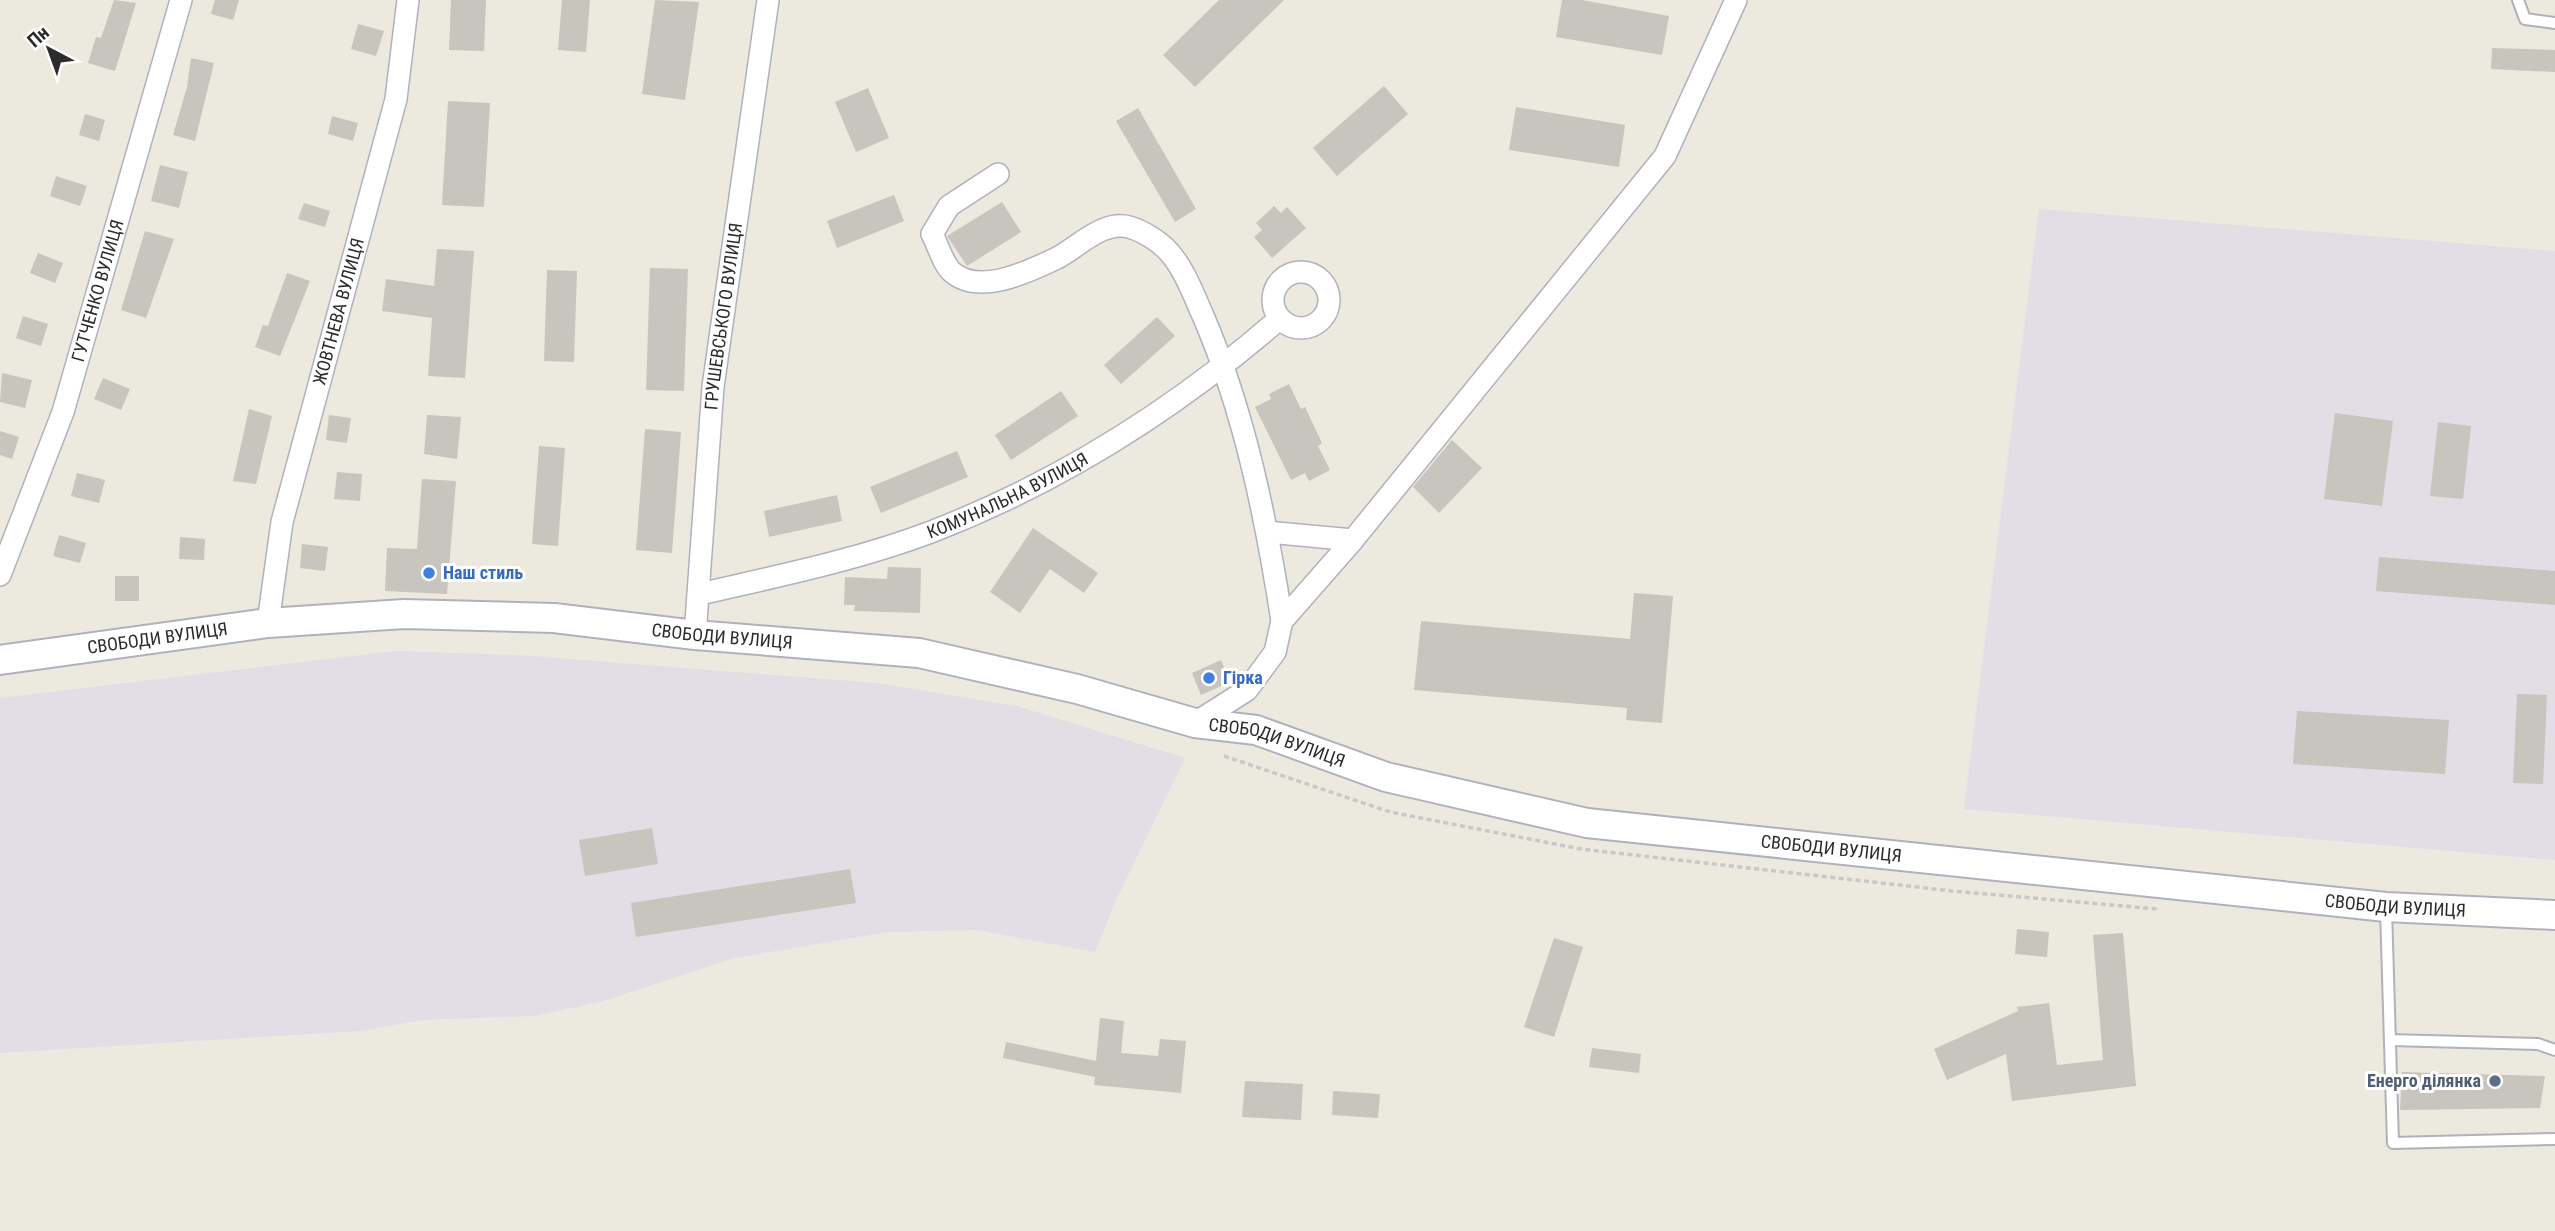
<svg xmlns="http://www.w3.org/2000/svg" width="2555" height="1231" font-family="'Roboto Condensed',sans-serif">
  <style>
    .industrial { fill: #e1dee5 }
    .building { fill: #c7c5bd }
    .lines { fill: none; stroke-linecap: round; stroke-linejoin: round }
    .lane-casing { stroke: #b1b1bd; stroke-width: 14 }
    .street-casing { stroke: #b1b1bd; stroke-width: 24 }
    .secondary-casing { stroke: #b1b1bd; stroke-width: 32 }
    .path { stroke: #c8c8c8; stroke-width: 3.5; stroke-dasharray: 5 3.5; stroke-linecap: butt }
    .lane { stroke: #fff; stroke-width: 10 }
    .street { stroke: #fff; stroke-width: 21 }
    .secondary { stroke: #fff; stroke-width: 28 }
    .shop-dot { fill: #3f7fe0; stroke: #fff; stroke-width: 2.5 }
    .service-dot { fill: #5c6f8a; stroke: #fff; stroke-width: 2.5 }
    .labels { text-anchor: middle; stroke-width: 6; stroke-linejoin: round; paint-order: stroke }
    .street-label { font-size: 18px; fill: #2b2b2b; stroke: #fff }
    .shop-label { font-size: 18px; font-weight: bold; fill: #366cbe; stroke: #fff; text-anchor: start }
    .service-label { font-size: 18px; font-weight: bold; fill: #4e5e75; stroke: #fff; text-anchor: end }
  </style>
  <rect width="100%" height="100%" fill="#ece9de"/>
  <g class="industrial">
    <path d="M2039,209l516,42v609l-591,-51z"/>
    <path d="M395,651l123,4 358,28 141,23 168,52 -68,140 -22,54 -117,-22 -90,2 -154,26 -130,43 -71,15 -111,4 -62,11 -360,22v-355z"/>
  </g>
  <g class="building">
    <path d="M114,0l22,3 -21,68 -27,-8 8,-26 5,1z"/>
    <path d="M215,0h24l-6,20 -22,-6z"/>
    <path d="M451,0h35l-2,51 -35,-1z"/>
    <path d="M562,0h28l-4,52 -28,-2z"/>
    <path d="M655,0l44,2 -14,98 -43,-6z"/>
    <path d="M1219,0h65l-89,87 -32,-32z"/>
    <path d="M1562,0h20l87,16 -7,39 -106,-18z"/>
    <path d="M358,24l26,7 -8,25 -25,-7z"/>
    <path d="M2492,48l63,2v22l-64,-3z"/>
    <path d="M191,58l23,5 -19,78 -22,-6 14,-48z"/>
    <path d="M1384,86l24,28 -71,62 -24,-28z"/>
    <path d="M868,88l21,50 -33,14 -21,-50z"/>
    <path d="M448,101l42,2 -6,104 -42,-2z"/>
    <path d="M1516,107l109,18 -6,42 -110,-17z"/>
    <path d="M1138,108l58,101 -21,13 -59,-101z"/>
    <path d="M85,114l20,6 -6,21 -20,-6z"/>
    <path d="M332,116l26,7 -5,18 -25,-7z"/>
    <path d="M160,165l28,7 -9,36 -28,-7z"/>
    <path d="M56,176l31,10 -7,20 -30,-10z"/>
    <path d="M894,195l10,26 -67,27 -10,-27z"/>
    <path d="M1002,202l19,30 -54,34 -20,-30z"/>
    <path d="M304,203l26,8 -5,16 -27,-8z"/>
    <path d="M1274,206l7,7 6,-6 19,21 -34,30 -18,-21 8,-7 -6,-7z"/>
    <path d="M145,231l29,8 -28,79 -25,-8z"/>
    <path d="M437,249l37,2 -9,127 -37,-2 4,-58 -50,-7 4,-32 48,7z"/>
    <path d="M38,253l25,10 -8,20 -25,-10z"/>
    <path d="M650,268l38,1 -4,122 -38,-1z"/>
    <path d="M547,270l30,1 -3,91 -30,-1z"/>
    <path d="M287,273l23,8 -30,75 -25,-9 8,-22 5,1z"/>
    <path d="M23,316l25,8 -7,22 -25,-8z"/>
    <path d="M1157,317l18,19 -54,48 -17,-19z"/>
    <path d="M2,373l30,7 -7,28 -25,-6z"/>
    <path d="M103,378l27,11 -9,21 -27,-11z"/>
    <path d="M1289,384l12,25 4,-2 17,36 -4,3 12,24 -21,11 -4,-8 -14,7 -36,-73 16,-8 -2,-5z"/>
    <path d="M1061,391l17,25 -67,44 -16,-25z"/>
    <path d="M249,409l23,7 -16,68 -23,-3z"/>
    <path d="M2335,413l58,8 -11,85 -58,-7z"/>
    <path d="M329,415l22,3 -4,25 -21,-3z"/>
    <path d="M427,415l34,2 -4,42 -33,-5z"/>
    <path d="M2438,422l33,4 -8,73 -33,-3z"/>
    <path d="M645,429l36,3 -9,121 -36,-3z"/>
    <path d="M0,431l19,6 -7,22 -12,-4z"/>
    <path d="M1452,440l30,28 -43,45 -26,-26z"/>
    <path d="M539,446l26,2 -7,98 -26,-2z"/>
    <path d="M957,451l11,26 -87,36 -11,-26z"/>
    <path d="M337,472l25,2 -2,27 -26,-2z"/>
    <path d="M77,473l28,7 -6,23 -28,-7z"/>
    <path d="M422,479l34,2 -9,113 -62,-3 2,-43 30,1z"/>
    <path d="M837,495l5,26 -73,16 -5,-26z"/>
    <path d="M1033,528l65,45 -14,20 -34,-24 -30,44 -30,-21z"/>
    <path d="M59,535l27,8 -6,20 -27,-7z"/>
    <path d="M180,537l25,2 -1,21 -25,-1z"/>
    <path d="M302,544l26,3 -3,24 -25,-3z"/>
    <path d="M2379,557l176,14v34l-179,-14z"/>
    <path d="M888,567l33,1 -1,45 -66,-2 1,-6h-11l1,-28 42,2z"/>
    <rect x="115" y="576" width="24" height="25"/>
    <path d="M1634,593l39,3 -11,127 -36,-3 1,-12 -213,-18 7,-69 209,18z"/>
    <path d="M1221,660l9,22 -29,13 -9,-22z"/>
    <path d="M2517,694l30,1 -4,89 -30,-1z"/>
    <path d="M2297,711l152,9 -4,54 -152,-10z"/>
    <path d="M652,828l6,36 -73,12 -6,-36z"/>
    <path d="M850,869l6,34 -220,34 -5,-34z"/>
    <path d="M2017,929l32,3 -2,25 -32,-3z"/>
    <path d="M2123,933l13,153 -124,15 -6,-47 -59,26 -13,-31 84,-38 -1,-4 32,-4 8,62 46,-5 -10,-125z"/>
    <path d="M1554,938l29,9 -29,90 -30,-10z"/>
    <path d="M1100,1018l24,3 -3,32 37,3 2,-17 26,2 -5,52 -87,-8 1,-8 -92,-19 3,-16 90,19z"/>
    <path d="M1592,1048l49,6 -2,19 -50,-6z"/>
    <path d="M2402,1072l143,4 -5,32 -140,2z"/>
    <path d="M1245,1081l58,3 -2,36 -59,-3z"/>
    <path d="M1333,1091l47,3 -2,24 -46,-3z"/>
  </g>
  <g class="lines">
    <defs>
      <g id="lane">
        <path d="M2518,0l7,19 30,4"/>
        <path d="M2386,909l7,234 162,-4"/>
        <path d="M2390,1040l148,4 17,6"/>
      </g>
      <g id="street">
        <path d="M998,174l-49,32 -17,28c6,11 11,30 20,38 27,24 78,-1 105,-14 21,-11 46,-38 72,-31 14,4 30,14 40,25 16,18 25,44 35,66 41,96 62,200 78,303"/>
        <circle cx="1301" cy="300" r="28"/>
        <path d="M1268,532l85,8"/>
        <path id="s1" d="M0,575l63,-163 118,-412"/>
        <path id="s2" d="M700,594c78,-18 157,-34 231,-62 129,-50 243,-122 347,-212"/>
        <path id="s3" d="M268,623l14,-101 114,-423 12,-99"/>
        <path id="s4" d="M695,635l18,-248 55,-387"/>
        <path d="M1195,723l52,-33 28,-38 7,-31 71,-81 312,-384 71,-156"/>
      </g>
      <g id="secondary">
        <path id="s5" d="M0,660l268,-37 136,-9 150,4 141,17 224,18 158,36 118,34 61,7 130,47 201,46 799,84 169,8"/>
      </g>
    </defs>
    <use href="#lane" class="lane-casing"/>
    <use href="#street" class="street-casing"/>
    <use href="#secondary" class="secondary-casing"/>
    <path class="path" d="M1224,756l166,56 191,37 371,42 206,18"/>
    <use href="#lane" class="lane"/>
    <use href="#street" class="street"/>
    <use href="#secondary" class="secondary"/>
  </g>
  <g class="shop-dot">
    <circle cx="429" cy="573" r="7"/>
    <circle cx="1209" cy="678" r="7"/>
  </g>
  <circle class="service-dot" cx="2495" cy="1081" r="7"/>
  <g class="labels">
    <g class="street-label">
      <text dy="6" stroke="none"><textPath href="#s1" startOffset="301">ГУТЧЕНКО ВУЛИЦЯ</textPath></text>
      <text dy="6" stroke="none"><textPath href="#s3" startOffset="320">ЖОВТНЕВА ВУЛИЦЯ</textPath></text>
      <text dy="6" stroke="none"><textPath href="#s4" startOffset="320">ГРУШЕВСЬКОГО ВУЛИЦЯ</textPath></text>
      <text dy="6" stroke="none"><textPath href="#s2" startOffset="324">КОМУНАЛЬНА ВУЛИЦЯ</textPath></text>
      <text dy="6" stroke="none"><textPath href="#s5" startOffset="726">СВОБОДИ ВУЛИЦЯ</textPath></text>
      <text dy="6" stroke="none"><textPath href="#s5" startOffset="159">СВОБОДИ ВУЛИЦЯ</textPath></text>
      <text dy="6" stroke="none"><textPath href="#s5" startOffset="1293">СВОБОДИ ВУЛИЦЯ</textPath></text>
      <text dy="6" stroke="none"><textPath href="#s5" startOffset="1860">СВОБОДИ ВУЛИЦЯ</textPath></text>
      <text dy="6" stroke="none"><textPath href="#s5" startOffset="2427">СВОБОДИ ВУЛИЦЯ</textPath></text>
    </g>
    <g class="shop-label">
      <text x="443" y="579">Наш стиль</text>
      <text x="1223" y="684">Гірка</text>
    </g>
    <g class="service-label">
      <text x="2481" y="1087">Енерго ділянка</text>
    </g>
  </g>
  <g transform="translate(49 49) rotate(319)" stroke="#ffffff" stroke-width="5" paint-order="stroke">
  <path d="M0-5L12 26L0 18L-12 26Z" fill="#2b2b2b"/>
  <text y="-10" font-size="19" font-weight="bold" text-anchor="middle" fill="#2b2b2b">Пн</text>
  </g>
</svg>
